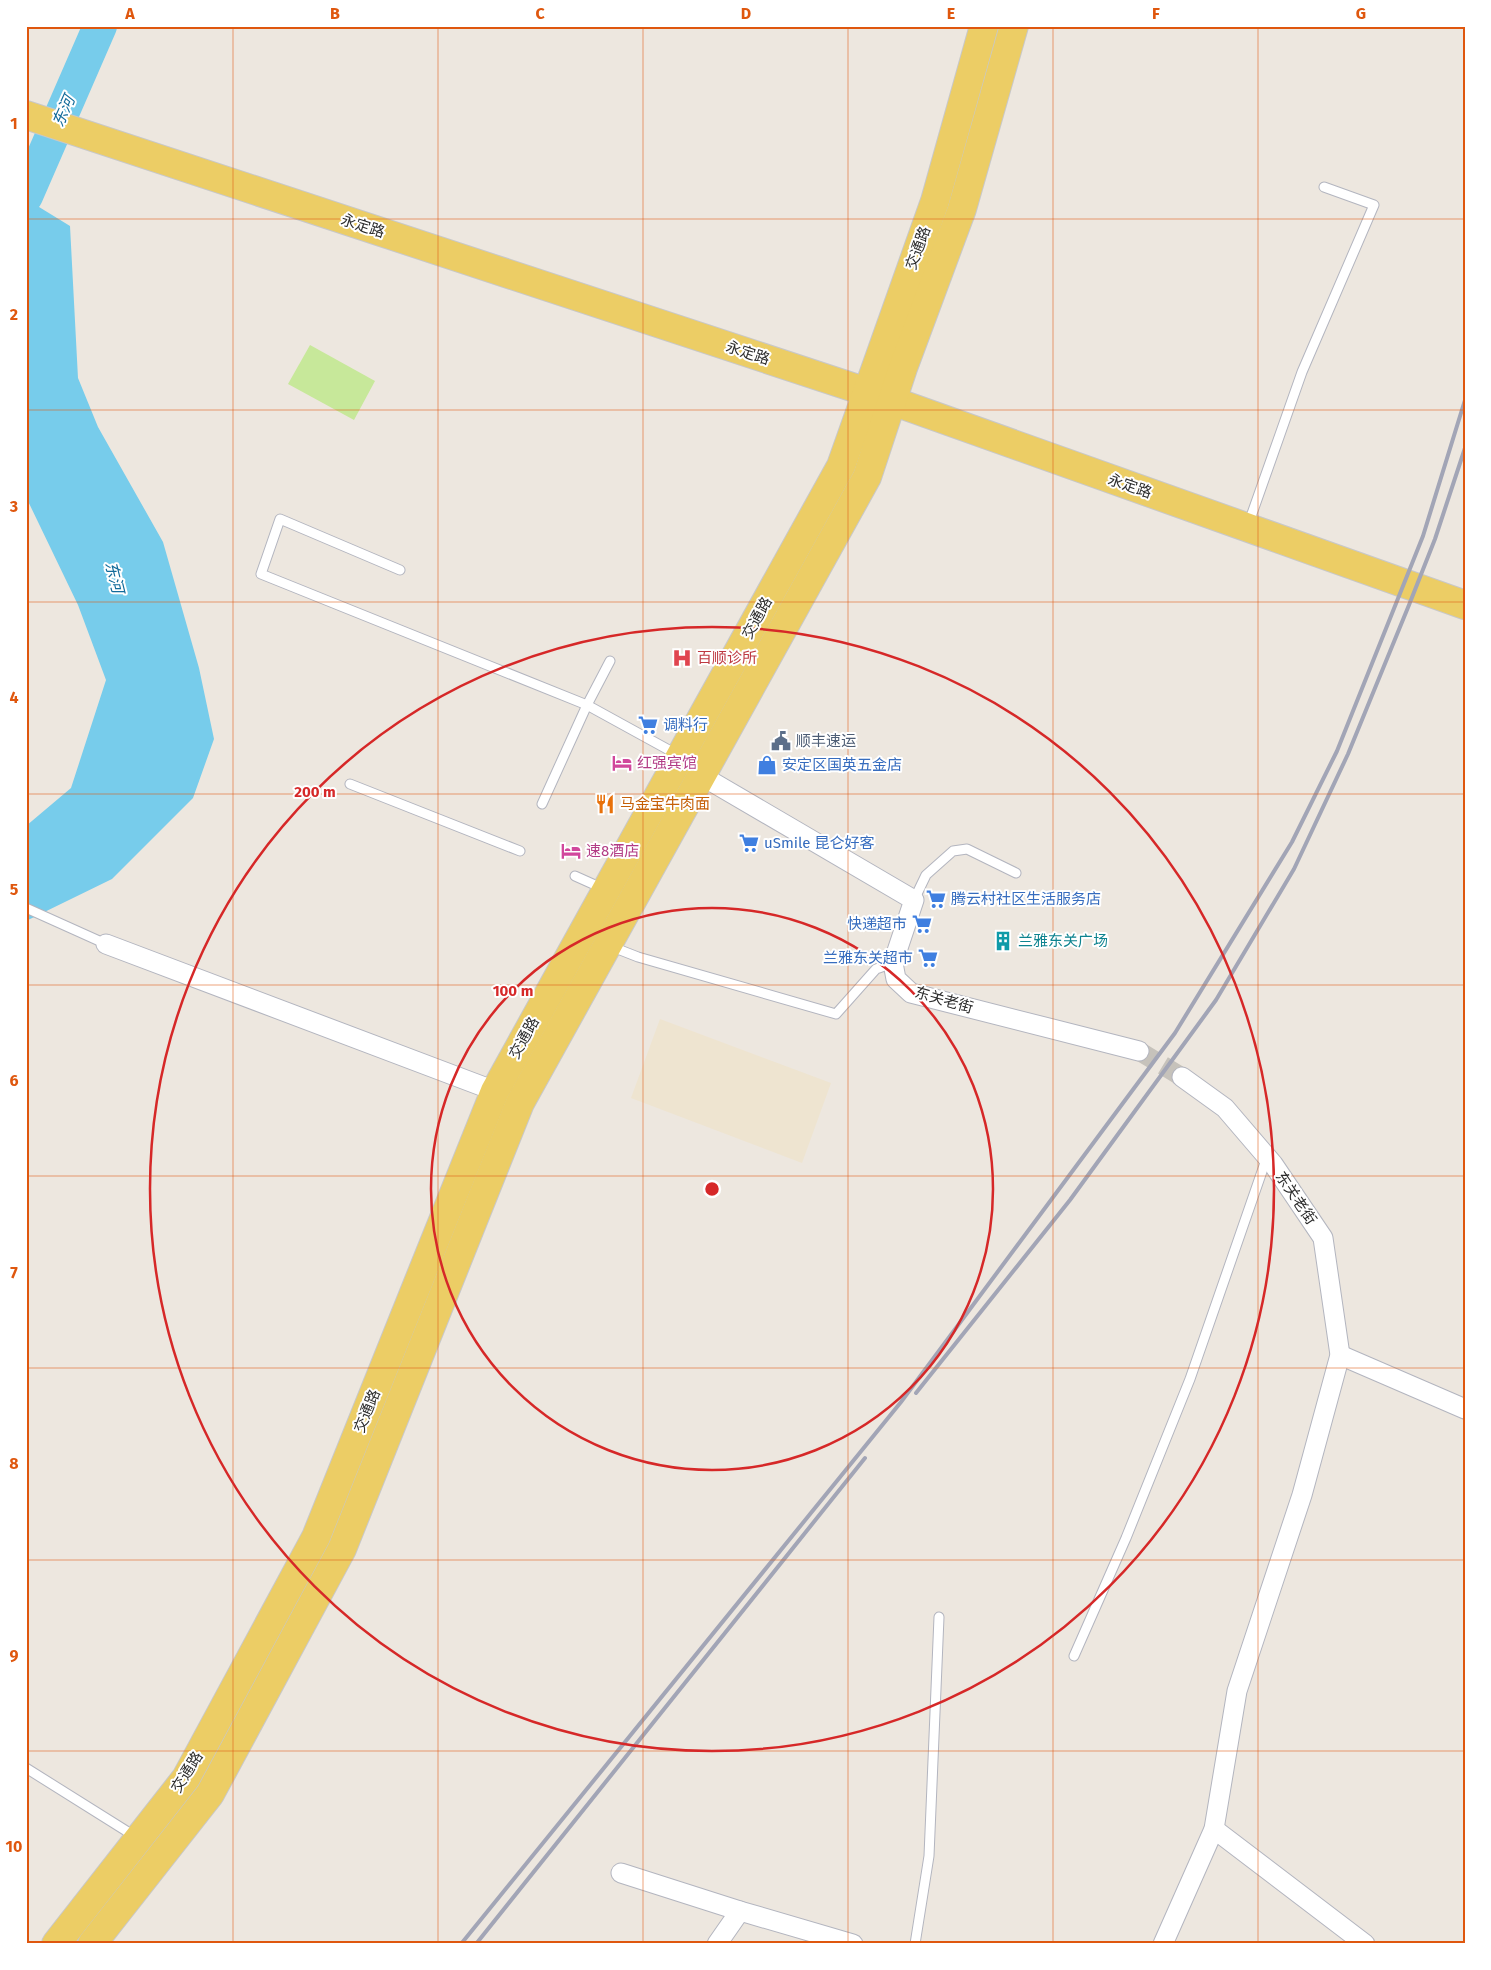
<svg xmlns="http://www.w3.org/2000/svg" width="1491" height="1970" font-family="'Fira Sans','Noto Sans SC',sans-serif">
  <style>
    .education { fill: #eee4d0 }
    .pitch { fill: #c7e89a }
    .water { fill: #77cceb }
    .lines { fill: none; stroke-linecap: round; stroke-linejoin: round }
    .river { stroke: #77cceb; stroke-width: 34 }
    .minor-tunnel { stroke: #c6c2bb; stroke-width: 19; stroke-dasharray: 19 9; stroke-linecap: butt }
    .service-casing { stroke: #b3b5bf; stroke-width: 11 }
    .minor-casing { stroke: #b3b5bf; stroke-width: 21 }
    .primary-casing { stroke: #c8c8c8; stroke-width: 30 }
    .service { stroke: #fff; stroke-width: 9 }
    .minor { stroke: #fff; stroke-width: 19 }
    .primary { stroke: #eccd65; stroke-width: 28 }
    .rail { stroke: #a2a5b6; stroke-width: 4 }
    .grid { fill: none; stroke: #df570e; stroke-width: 1; stroke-opacity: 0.55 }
    .ring { fill: none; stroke: #d62828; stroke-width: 2.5 }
    .labels { text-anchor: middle; stroke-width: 4; stroke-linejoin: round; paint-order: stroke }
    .street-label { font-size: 15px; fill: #2c2c2c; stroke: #fff }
    .health-label { font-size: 15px; fill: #be3a42; stroke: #fff; text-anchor: start }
    .shop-label { font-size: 15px; fill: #366cbe; stroke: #fff; text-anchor: start }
    .service-label { font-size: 15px; fill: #4e5e75; stroke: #fff; text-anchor: start }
    .hotel-label { font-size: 15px; fill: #b23c85; stroke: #fff; text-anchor: start }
    .food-label { font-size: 15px; fill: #c56008; stroke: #fff; text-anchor: start }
    .culture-label { font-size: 15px; fill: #0d838f; stroke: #fff; text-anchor: start }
    .water-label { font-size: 16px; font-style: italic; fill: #126b9a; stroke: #fff }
    .centre { fill: #d62828; stroke: #fff; stroke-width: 2.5 }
    .ring-label { font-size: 15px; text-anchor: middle; font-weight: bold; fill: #d62828; stroke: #fff; stroke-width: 4; stroke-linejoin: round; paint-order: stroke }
    .neatline { fill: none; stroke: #df570e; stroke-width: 2 }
    .grid-label { font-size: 16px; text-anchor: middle; font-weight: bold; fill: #df570e }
  </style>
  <rect width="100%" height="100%" fill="#ede7df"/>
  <path class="education" d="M660,1019l171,64 -29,80 -171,-65z"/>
  <path class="pitch" d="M310,345l65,36 -21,39 -66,-36z"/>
  <path class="water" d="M26,199l44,27 8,152 20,49 65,115 36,126 15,71 -21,59 -81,81 -86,42v-95l45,-38 35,-108 -28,-75 -52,-108z"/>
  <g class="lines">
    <path class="river" d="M26,196l74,-170"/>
    <path class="minor-tunnel" d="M1139,1051l43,26"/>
    <defs>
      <g id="service">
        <path d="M1248,525l54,-153 72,-167 -50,-18"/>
        <path d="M400,570l-120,-51 -19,55 326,131 91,50"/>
        <path d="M350,784l170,67"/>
        <path d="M542,804l45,-99 23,-44"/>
        <path d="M575,876l29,13"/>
        <path d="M914,900l12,-25 27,-24 14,-2 49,24"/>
        <path d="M26,908l80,36"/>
        <path d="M610,946l28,11 198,57 40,-45 17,-6"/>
        <path d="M1074,1656l52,-118 64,-159 77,-222"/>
        <path d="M26,1768l110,69"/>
        <path d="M915,1944l14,-88 10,-239"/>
      </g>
      <g id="minor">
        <path d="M702,776l212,124 -21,63 3,16 15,14 228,58"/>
        <path d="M106,944l389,147"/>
        <path d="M1340,1355l125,54"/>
        <path d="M1214,1829l151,115"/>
        <path d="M621,1873l119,38 113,33"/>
        <path d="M717,1944l23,-33"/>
        <path d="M1163,1944l51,-115 23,-138 65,-196 38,-140 -17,-117 -50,-74 -48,-56 -43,-31"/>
      </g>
      <g id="primary">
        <path d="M26,115l841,277 598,213"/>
        <path d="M56,1944l130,-166 130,-241 179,-446 346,-625 94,-265 49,-175"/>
        <path d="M92,1944l118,-150 132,-245 178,-446 347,-626 36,-109 59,-159 52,-183"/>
      </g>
    </defs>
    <use href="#service" class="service-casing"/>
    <use href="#minor" class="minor-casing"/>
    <use href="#primary" class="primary-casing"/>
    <use href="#service" class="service"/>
    <use href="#minor" class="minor"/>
    <use href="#primary" class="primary"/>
    <g class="rail">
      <path d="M916,1393l154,-193 146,-200 78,-131 54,-115 61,-149 26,-66 30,-91"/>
      <path d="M461,1944l440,-542 274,-369 117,-191 45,-91 86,-215 42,-136"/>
      <path d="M476,1944l389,-486"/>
    </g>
  </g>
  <path class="grid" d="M233,26v1918M438,26v1918M643,26v1918M848,26v1918M1053,26v1918M1258,26v1918M26,219h1439M26,410h1439M26,602h1439M26,794h1439M26,985h1439M26,1176h1439M26,1368h1439M26,1560h1439M26,1751h1439"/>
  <g class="ring">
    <circle cx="712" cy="1189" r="281"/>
    <circle cx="712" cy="1189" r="562"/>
  </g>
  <defs>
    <symbol id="hospital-bare" viewBox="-9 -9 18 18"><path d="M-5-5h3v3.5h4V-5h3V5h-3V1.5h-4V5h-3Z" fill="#e0444e" stroke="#fff" stroke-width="2.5" paint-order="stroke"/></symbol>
    <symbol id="supermarket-bare" viewBox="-9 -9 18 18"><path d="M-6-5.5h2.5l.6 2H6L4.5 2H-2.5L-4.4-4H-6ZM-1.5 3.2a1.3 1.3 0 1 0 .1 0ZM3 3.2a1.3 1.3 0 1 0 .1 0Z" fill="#3f7fe0" stroke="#fff" stroke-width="2.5" paint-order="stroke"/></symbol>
    <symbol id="civic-bare" viewBox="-9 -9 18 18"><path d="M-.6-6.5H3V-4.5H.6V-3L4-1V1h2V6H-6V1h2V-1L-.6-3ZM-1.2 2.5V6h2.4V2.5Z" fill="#5c6f8a" stroke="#fff" stroke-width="2.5" paint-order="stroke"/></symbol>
    <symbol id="hotel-bare" viewBox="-9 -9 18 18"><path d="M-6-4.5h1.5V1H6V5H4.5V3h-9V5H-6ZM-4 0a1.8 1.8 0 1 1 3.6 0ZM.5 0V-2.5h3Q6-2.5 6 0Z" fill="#d1479c" stroke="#fff" stroke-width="2.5" paint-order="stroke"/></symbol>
    <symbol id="shop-bare" viewBox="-9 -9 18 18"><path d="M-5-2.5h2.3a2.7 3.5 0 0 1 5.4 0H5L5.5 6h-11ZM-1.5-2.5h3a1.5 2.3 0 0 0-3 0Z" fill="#3f7fe0" stroke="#fff" stroke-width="2.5" paint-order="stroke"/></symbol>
    <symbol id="restaurant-bare" viewBox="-9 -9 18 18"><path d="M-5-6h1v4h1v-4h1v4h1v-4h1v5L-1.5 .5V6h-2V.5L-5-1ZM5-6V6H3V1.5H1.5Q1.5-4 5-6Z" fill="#e8710a" stroke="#fff" stroke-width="2.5" paint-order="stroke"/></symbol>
    <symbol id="building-bare" viewBox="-9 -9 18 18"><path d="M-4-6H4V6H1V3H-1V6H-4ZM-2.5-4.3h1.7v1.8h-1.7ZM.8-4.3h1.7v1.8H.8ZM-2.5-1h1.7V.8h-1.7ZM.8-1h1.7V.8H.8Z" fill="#0f9aa8" stroke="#fff" stroke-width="2.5" paint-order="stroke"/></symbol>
  </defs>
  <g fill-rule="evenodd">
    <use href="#hospital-bare" x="668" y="644" width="28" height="28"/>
    <use href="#supermarket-bare" x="634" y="711" width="28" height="28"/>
    <use href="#civic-bare" x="767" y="727" width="28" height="28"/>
    <use href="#hotel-bare" x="608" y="749" width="28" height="28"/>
    <use href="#shop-bare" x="753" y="751" width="28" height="28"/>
    <use href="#restaurant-bare" x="591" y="790" width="28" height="28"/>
    <use href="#supermarket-bare" x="735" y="829" width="28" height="28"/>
    <use href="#hotel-bare" x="557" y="837" width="28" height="28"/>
    <use href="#supermarket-bare" x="922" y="885" width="28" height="28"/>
    <use href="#supermarket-bare" x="908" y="910" width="28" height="28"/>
    <use href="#building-bare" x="989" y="927" width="28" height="28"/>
    <use href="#supermarket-bare" x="914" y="944" width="28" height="28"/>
  </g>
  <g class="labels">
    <g class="street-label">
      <text transform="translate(363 226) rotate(18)" y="5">永定路</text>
      <text transform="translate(918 248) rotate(-70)" y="5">交通路</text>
      <text transform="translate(748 353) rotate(18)" y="5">永定路</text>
      <text transform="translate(1130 486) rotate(19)" y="5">永定路</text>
      <text transform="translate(757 618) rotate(-61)" y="5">交通路</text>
      <text transform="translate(944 1000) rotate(16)" y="5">东关老街</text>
      <text transform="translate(524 1038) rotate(-61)" y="5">交通路</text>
      <text transform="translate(1296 1198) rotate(56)" y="5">东关老街</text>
      <text transform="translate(367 1411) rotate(-68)" y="5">交通路</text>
      <text transform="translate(187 1772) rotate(-58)" y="5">交通路</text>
    </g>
    <g class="health-label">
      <text x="697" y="663">百顺诊所</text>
    </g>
    <g class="shop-label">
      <text x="663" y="730">调料行</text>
      <text x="782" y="770">安定区国英五金店</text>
      <text x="764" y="848">uSmile 昆仑好客</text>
      <text x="951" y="904">腾云村社区生活服务店</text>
      <text x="907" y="929" text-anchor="end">快递超市</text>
      <text x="913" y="963" text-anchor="end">兰雅东关超市</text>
    </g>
    <g class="service-label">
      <text x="796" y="746">顺丰速运</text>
    </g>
    <g class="hotel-label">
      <text x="637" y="768">红强宾馆</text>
      <text x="586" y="856">速8酒店</text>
    </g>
    <g class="food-label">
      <text x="620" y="809">马金宝牛肉面</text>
    </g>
    <g class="culture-label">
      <text x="1018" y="946">兰雅东关广场</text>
    </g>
    <g class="water-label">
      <text transform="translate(63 111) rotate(-66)" y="6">东河</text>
      <text transform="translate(115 577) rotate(76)" y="6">东河</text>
    </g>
  </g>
  <circle cx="712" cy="1189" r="8" class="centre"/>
  <g class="ring-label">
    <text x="315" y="797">200 m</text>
    <text x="513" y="996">100 m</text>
  </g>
  <rect width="1491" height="1970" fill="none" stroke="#ffffff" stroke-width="55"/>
  <rect x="28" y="28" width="1436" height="1914" class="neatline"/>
  <g class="grid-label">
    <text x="130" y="19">A</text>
    <text x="335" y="19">B</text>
    <text x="540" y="19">C</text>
    <text x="746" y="19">D</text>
    <text x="951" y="19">E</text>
    <text x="1156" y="19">F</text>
    <text x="1361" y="19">G</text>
    <text x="14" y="129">1</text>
    <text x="14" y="320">2</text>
    <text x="14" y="512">3</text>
    <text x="14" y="703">4</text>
    <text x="14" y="895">5</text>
    <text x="14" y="1086">6</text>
    <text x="14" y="1278">7</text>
    <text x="14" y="1469">8</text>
    <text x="14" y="1661">9</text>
    <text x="14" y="1852">10</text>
  </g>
</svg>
